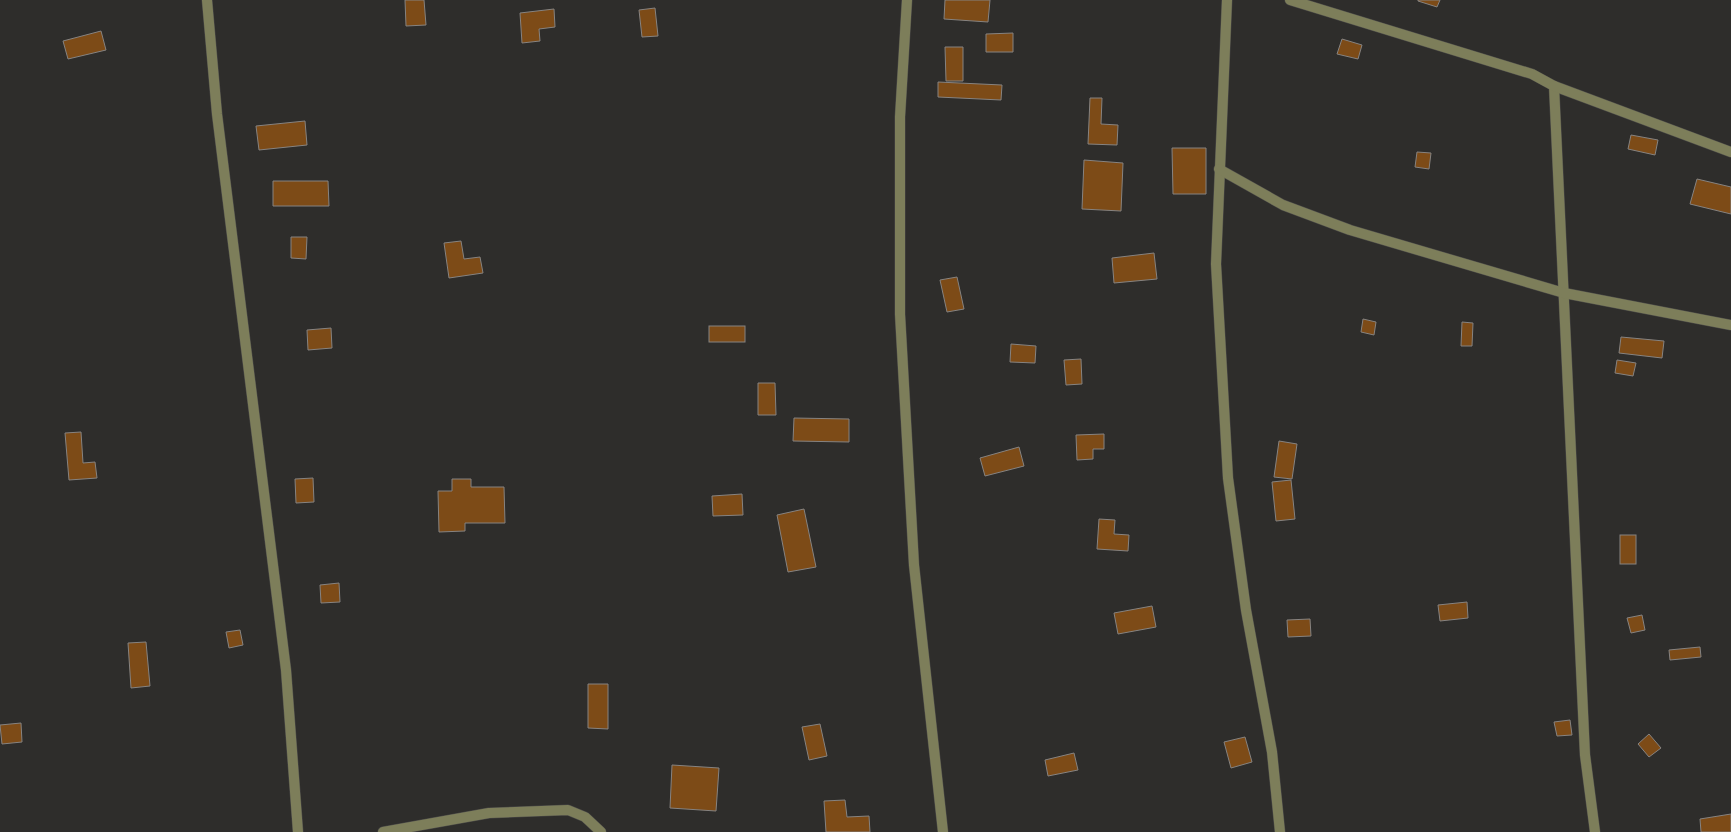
<svg xmlns="http://www.w3.org/2000/svg" width="1731" height="832" font-family="'PT Serif',serif">
  <style>
    .building { fill: #7d4b17; stroke: #868381 }
    .lines { fill: none; stroke-linecap: round; stroke-linejoin: round }
    .minor-casing { stroke: #4c4b49; stroke-width: 11 }
    .minor { stroke: #7d7e5a; stroke-width: 10 }
  </style>
  <rect width="100%" height="100%" fill="#2e2d2b"/>
  <g class="building">
    <path d="M405,0h19l2,25 -20,1z"/>
    <path d="M945,0h45l-2,22 -44,-3z"/>
    <path d="M1418,0h22l-3,7 -19,-6z"/>
    <path d="M655,8l3,28 -16,1 -3,-27z"/>
    <path d="M554,9l1,18 -16,2 1,12 -18,2 -2,-30z"/>
    <path d="M101,31l5,19 -38,9 -5,-18z"/>
    <path d="M1013,33v19h-27v-18z"/>
    <path d="M1342,39l20,6 -4,14 -21,-5z"/>
    <path d="M945,47h18v34h-17z"/>
    <path d="M938,82l64,3 -1,15 -63,-3z"/>
    <path d="M1090,98h12l-1,26 17,1 -1,20 -29,-1z"/>
    <path d="M305,121l2,24 -48,5 -3,-24z"/>
    <path d="M1631,135l27,5 -3,15 -27,-6z"/>
    <path d="M1172,148h34v46h-33z"/>
    <path d="M1417,152l14,1 -2,16 -14,-2z"/>
    <path d="M1084,160l39,3 -2,48 -39,-2z"/>
    <path d="M1697,179l34,8v27l-41,-10z"/>
    <path d="M273,181h55l1,25h-56z"/>
    <path d="M291,237h16l-1,22 -15,-1z"/>
    <path d="M461,241l3,18 16,-2 3,16 -34,5 -5,-35z"/>
    <path d="M1154,253l3,26 -43,4 -2,-25z"/>
    <path d="M957,277l7,32 -17,3 -7,-32z"/>
    <path d="M1363,319l13,3 -2,13 -13,-3z"/>
    <path d="M1462,322l11,1 -1,23h-11z"/>
    <rect x="709" y="326" width="36" height="16"/>
    <path d="M331,328l1,20 -24,2 -1,-20z"/>
    <path d="M1621,337l43,4 -2,17 -43,-5z"/>
    <path d="M1011,344l25,2 -1,17 -25,-1z"/>
    <path d="M1081,359l1,25 -16,1 -2,-25z"/>
    <path d="M1617,360l19,3 -3,13 -18,-3z"/>
    <path d="M758,383h17l1,32h-18z"/>
    <path d="M794,418l55,1v23l-56,-1z"/>
    <path d="M81,432l2,31 12,-1 2,16 -28,2 -4,-47z"/>
    <path d="M1104,434v15h-11v10l-16,1 -1,-25z"/>
    <path d="M1279,441l18,3 -5,35 -18,-2z"/>
    <path d="M1019,447l5,19 -39,10 -5,-18z"/>
    <path d="M313,478l1,24 -18,1 -1,-24z"/>
    <path d="M452,479h19v8h33l1,36h-40v8l-26,1 -1,-41h14z"/>
    <path d="M1291,480l4,39 -19,2 -4,-39z"/>
    <path d="M742,494l1,21 -30,1 -1,-20z"/>
    <path d="M804,509l12,58 -28,5 -11,-57z"/>
    <path d="M1099,519l16,1 -1,14 15,1 -1,16 -31,-2z"/>
    <rect x="1620" y="535" width="16" height="29"/>
    <path d="M339,583l1,19 -19,1 -1,-18z"/>
    <path d="M1467,602l1,16 -28,3 -2,-16z"/>
    <path d="M1152,606l4,21 -38,7 -4,-21z"/>
    <path d="M1642,615l3,15 -14,3 -4,-15z"/>
    <path d="M1310,619l1,17 -23,1 -1,-17z"/>
    <path d="M240,630l3,15 -14,3 -3,-16z"/>
    <path d="M146,642l4,44 -19,2 -3,-45z"/>
    <path d="M1700,647l1,10 -31,3 -1,-10z"/>
    <path d="M588,684h20v45l-20,-1z"/>
    <path d="M1570,720l2,15 -15,1 -3,-14z"/>
    <path d="M21,723l1,19 -20,2 -2,-19z"/>
    <path d="M820,724l7,32 -18,4 -7,-33z"/>
    <path d="M1649,734l12,14 -12,9 -11,-13z"/>
    <path d="M1245,737l7,25 -21,6 -7,-26z"/>
    <path d="M1074,753l4,17 -30,6 -3,-16z"/>
    <path d="M672,765l47,3 -3,43 -46,-3z"/>
    <path d="M845,800l2,17 22,-1 1,16h-44l-2,-31z"/>
    <path d="M1731,814v18h-30l-1,-13z"/>
  </g>
  <g class="lines">
    <defs>
      <g id="minor">
        <path d="M207,0l10,114 69,556 12,162"/>
        <path d="M907,0l-7,117v197l14,251 29,267"/>
        <path d="M1227,0l-11,264 12,214 18,132 26,142 8,80"/>
        <path d="M1290,0l242,74 22,12 31,669 10,77"/>
        <path d="M1554,86l177,66"/>
        <path d="M1219,169l64,36 67,25 214,63 167,32"/>
        <path d="M383,832l106,-19 79,-3 17,7 16,15"/>
      </g>
    </defs>
    <use href="#minor" class="minor-casing"/>
    <use href="#minor" class="minor"/>
  </g>
</svg>
